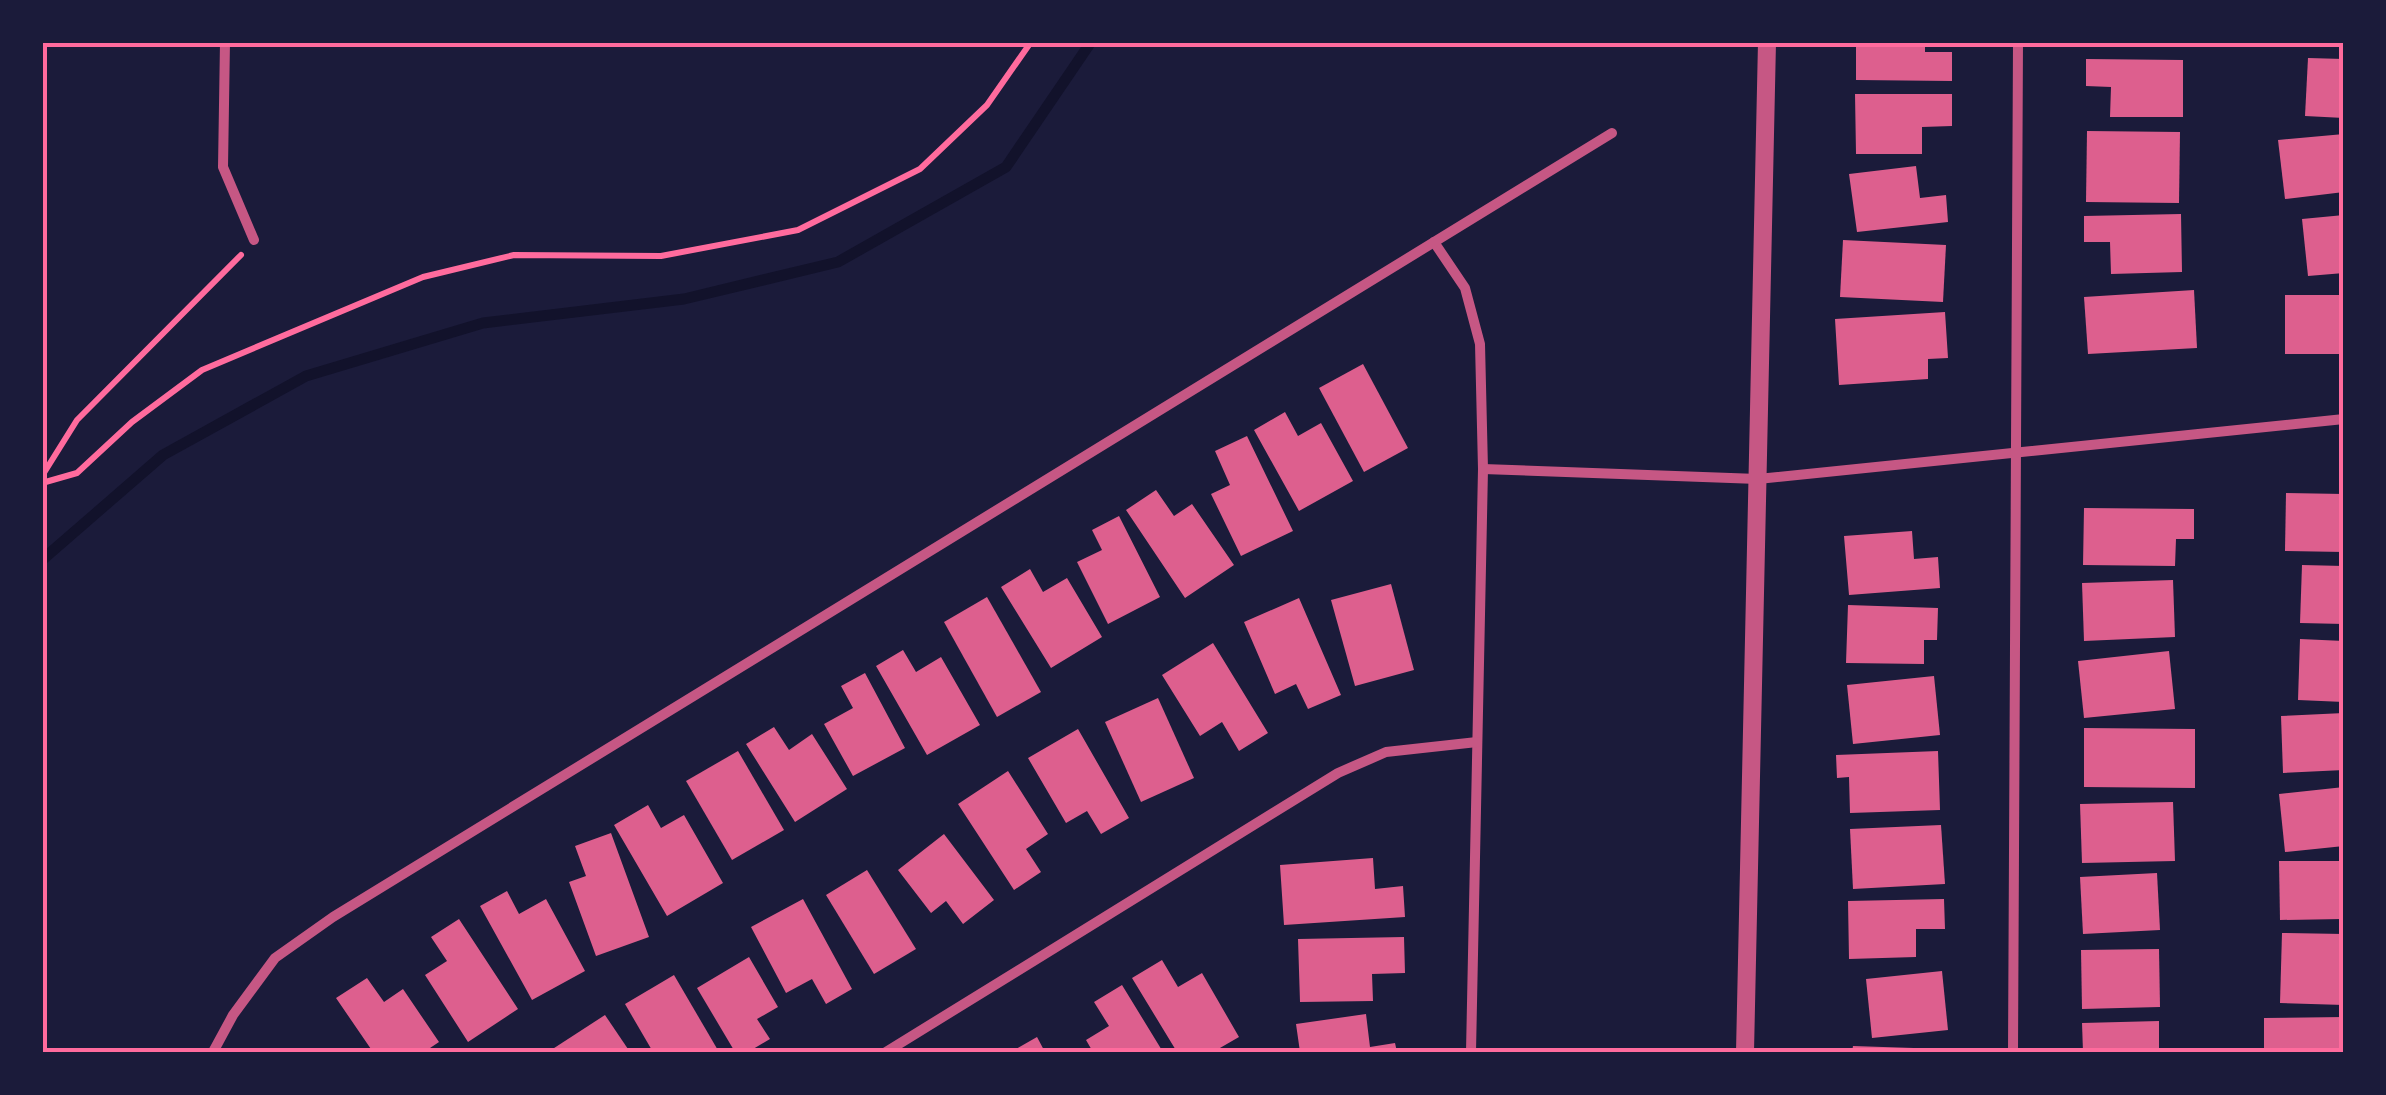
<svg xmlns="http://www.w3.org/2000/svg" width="2386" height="1095" font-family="Ubuntu,sans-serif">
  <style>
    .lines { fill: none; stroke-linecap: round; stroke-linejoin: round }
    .stream { stroke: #12122b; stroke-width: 11 }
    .building { fill: #dd5f8e }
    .path { stroke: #ff6b9d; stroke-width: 6 }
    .minor { stroke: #c65784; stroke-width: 10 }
    .tertiary { stroke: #c65784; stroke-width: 18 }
    .neatline { fill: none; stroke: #ff6b9d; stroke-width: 4 }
  </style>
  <rect width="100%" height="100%" fill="#1b1b3a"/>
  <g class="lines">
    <path class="stream" d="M42,560l121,-105 143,-79 177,-53 201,-24 154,-37 168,-95 85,-125"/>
  </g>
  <g class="building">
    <path d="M1856,42h69v10h27v29l-96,-1z"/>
    <path d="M2308,58l36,1v59l-39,-2z"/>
    <path d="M2086,59l97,1v57h-73l1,-30 -25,-1z"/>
    <path d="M1855,94h97v32l-30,1v27h-66z"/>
    <path d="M2087,131l93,1 -1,71 -93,-1z"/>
    <path d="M2344,134v58l-59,7 -7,-59z"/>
    <path d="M1916,166l4,32 26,-3 2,27 -91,10 -8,-58z"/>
    <path d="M2181,214l1,58 -71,2 -1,-32h-26v-26z"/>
    <path d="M2344,215v58l-36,3 -6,-57z"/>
    <path d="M1843,240l103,5 -3,57 -103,-5z"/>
    <path d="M2194,290l3,58 -109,6 -4,-57z"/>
    <rect x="2285" y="295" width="59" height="59"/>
    <path d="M1945,312l3,46 -20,1v20l-89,6 -4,-66z"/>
    <path d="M1363,364l45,84 -44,24 -45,-84z"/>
    <path d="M1285,412l13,24 23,-13 32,58 -54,30 -45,-81z"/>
    <path d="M1247,436l46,95 -52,25 -30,-62 19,-9 -15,-34z"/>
    <path d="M1156,490l18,26 18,-12 42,61 -49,33 -59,-88z"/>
    <path d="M2286,493l58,1v58l-59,-1z"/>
    <path d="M2084,508l110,1v30h-18l-1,27 -92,-1z"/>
    <path d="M1119,516l41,81 -52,27 -31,-62 25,-12 -10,-20z"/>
    <path d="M1912,531l2,28 24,-2 2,31 -91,7 -5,-59z"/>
    <path d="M2302,565l42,1v58l-44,-1z"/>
    <path d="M1030,569l13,23 24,-14 35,59 -51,31 -50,-81z"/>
    <path d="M2173,580l2,57 -91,4 -2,-58z"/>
    <path d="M1391,584l23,86 -59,16 -24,-86z"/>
    <path d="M987,597l54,95 -44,25 -53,-95z"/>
    <path d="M1299,598l42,97 -33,14 -12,-25 -21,10 -31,-72z"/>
    <path d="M1848,605l90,3 -1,32h-13v24l-78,-1z"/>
    <path d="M2300,639l44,2v61l-46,-2z"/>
    <path d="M1213,643l55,90 -29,18 -17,-29 -22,14 -38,-61z"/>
    <path d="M903,650l13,22 25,-15 39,68 -53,30 -51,-89z"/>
    <path d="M2169,651l6,58 -91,9 -6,-57z"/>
    <path d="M865,673l40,75 -52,28 -29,-52 29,-16 -12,-22z"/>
    <path d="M1934,676l6,59 -87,9 -6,-59z"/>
    <path d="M1158,698l36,80 -53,24 -36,-80z"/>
    <path d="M2344,713v57l-61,3 -2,-57z"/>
    <path d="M774,727l15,23 23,-16 35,55 -52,33 -49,-78z"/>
    <path d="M2084,728l111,1v59l-111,-1z"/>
    <path d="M1078,729l51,89 -28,16 -14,-23 -21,12 -38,-65z"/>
    <path d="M738,751l46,79 -52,30 -46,-79z"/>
    <path d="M1938,751l2,59 -90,3 -1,-36 -12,1 -1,-23z"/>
    <path d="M1008,771l40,63 -22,15 15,23 -27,18 -56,-86z"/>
    <path d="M2344,787v59l-59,6 -6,-58z"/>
    <path d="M2173,802l2,59 -93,2 -2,-59z"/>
    <path d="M648,805l13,23 23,-13 39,68 -56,33 -53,-91z"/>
    <path d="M1941,825l4,59 -92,5 -3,-60z"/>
    <path d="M611,833l38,104 -53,19 -27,-74 17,-6 -11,-30z"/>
    <path d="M944,834l50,66 -31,24 -17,-23 -15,12 -33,-43z"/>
    <path d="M1373,858l2,31 28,-3 2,31 -121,8 -4,-60z"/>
    <path d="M2279,861h65l-2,58 -62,1z"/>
    <path d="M867,870l49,79 -42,25 -48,-79z"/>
    <path d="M2157,873l3,57 -77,4 -3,-57z"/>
    <path d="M507,891l12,23 27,-15 39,72 -53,29 -52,-94z"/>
    <path d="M803,899l49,90 -26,15 -14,-25 -26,14 -35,-66z"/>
    <path d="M1944,899l1,30h-29v28l-67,2 -1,-58z"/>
    <path d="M459,919l59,90 -50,33 -43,-67 22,-14 -16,-24z"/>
    <path d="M2282,933l62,1v71l-64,-2z"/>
    <path d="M1404,937l1,36 -33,1 1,27 -73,1 -2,-63z"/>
    <path d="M2159,949l1,58 -78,2 -1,-59z"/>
    <path d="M749,957l29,50 -21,12 13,20 -22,13h-13l-38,-64z"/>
    <path d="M1162,960l16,27 24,-14 37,64 -26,15h-36l-45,-74z"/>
    <path d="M1942,971l6,59 -76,8 -6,-59z"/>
    <path d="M674,975l45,77h-66l-28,-48z"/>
    <path d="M367,978l17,24 19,-13 36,53 -15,10h-51l-37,-54z"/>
    <path d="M1122,985l41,67h-70l-7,-12 23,-14 -15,-24z"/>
    <path d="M1366,1014l4,33 25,-4 2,9h-97l-4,-28z"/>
    <path d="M605,1015l25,37h-82z"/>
    <path d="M2344,1017v35h-80v-34z"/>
    <path d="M2159,1021v31h-76l-1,-29z"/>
    <path d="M1037,1037l8,15h-34z"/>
    <path d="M1853,1046l91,3 -1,3h-91z"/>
  </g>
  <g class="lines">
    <g class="path">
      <path d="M42,476l35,-56 164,-165"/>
      <path d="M42,483l35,-10 55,-51 70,-52 221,-93 91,-22 147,1 137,-26 122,-61 67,-64 44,-63"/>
    </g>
    <g class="minor">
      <path d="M225,42l-2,125 31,73"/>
      <path d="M1434,242l31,46 15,56 3,125 -12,583"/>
      <path d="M1483,469l275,10 586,-60"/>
      <path d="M213,1052l20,-37 42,-57 58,-41 1279,-784"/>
      <path d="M886,1052l452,-279 48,-21 91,-10"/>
      <path d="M2013,1052l5,-1010"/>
    </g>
    <path class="tertiary" d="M1745,1052l22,-1010"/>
  </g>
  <rect width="2386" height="1095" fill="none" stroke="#1b1b3a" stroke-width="90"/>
  <rect x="45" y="45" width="2296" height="1005" class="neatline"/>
</svg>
